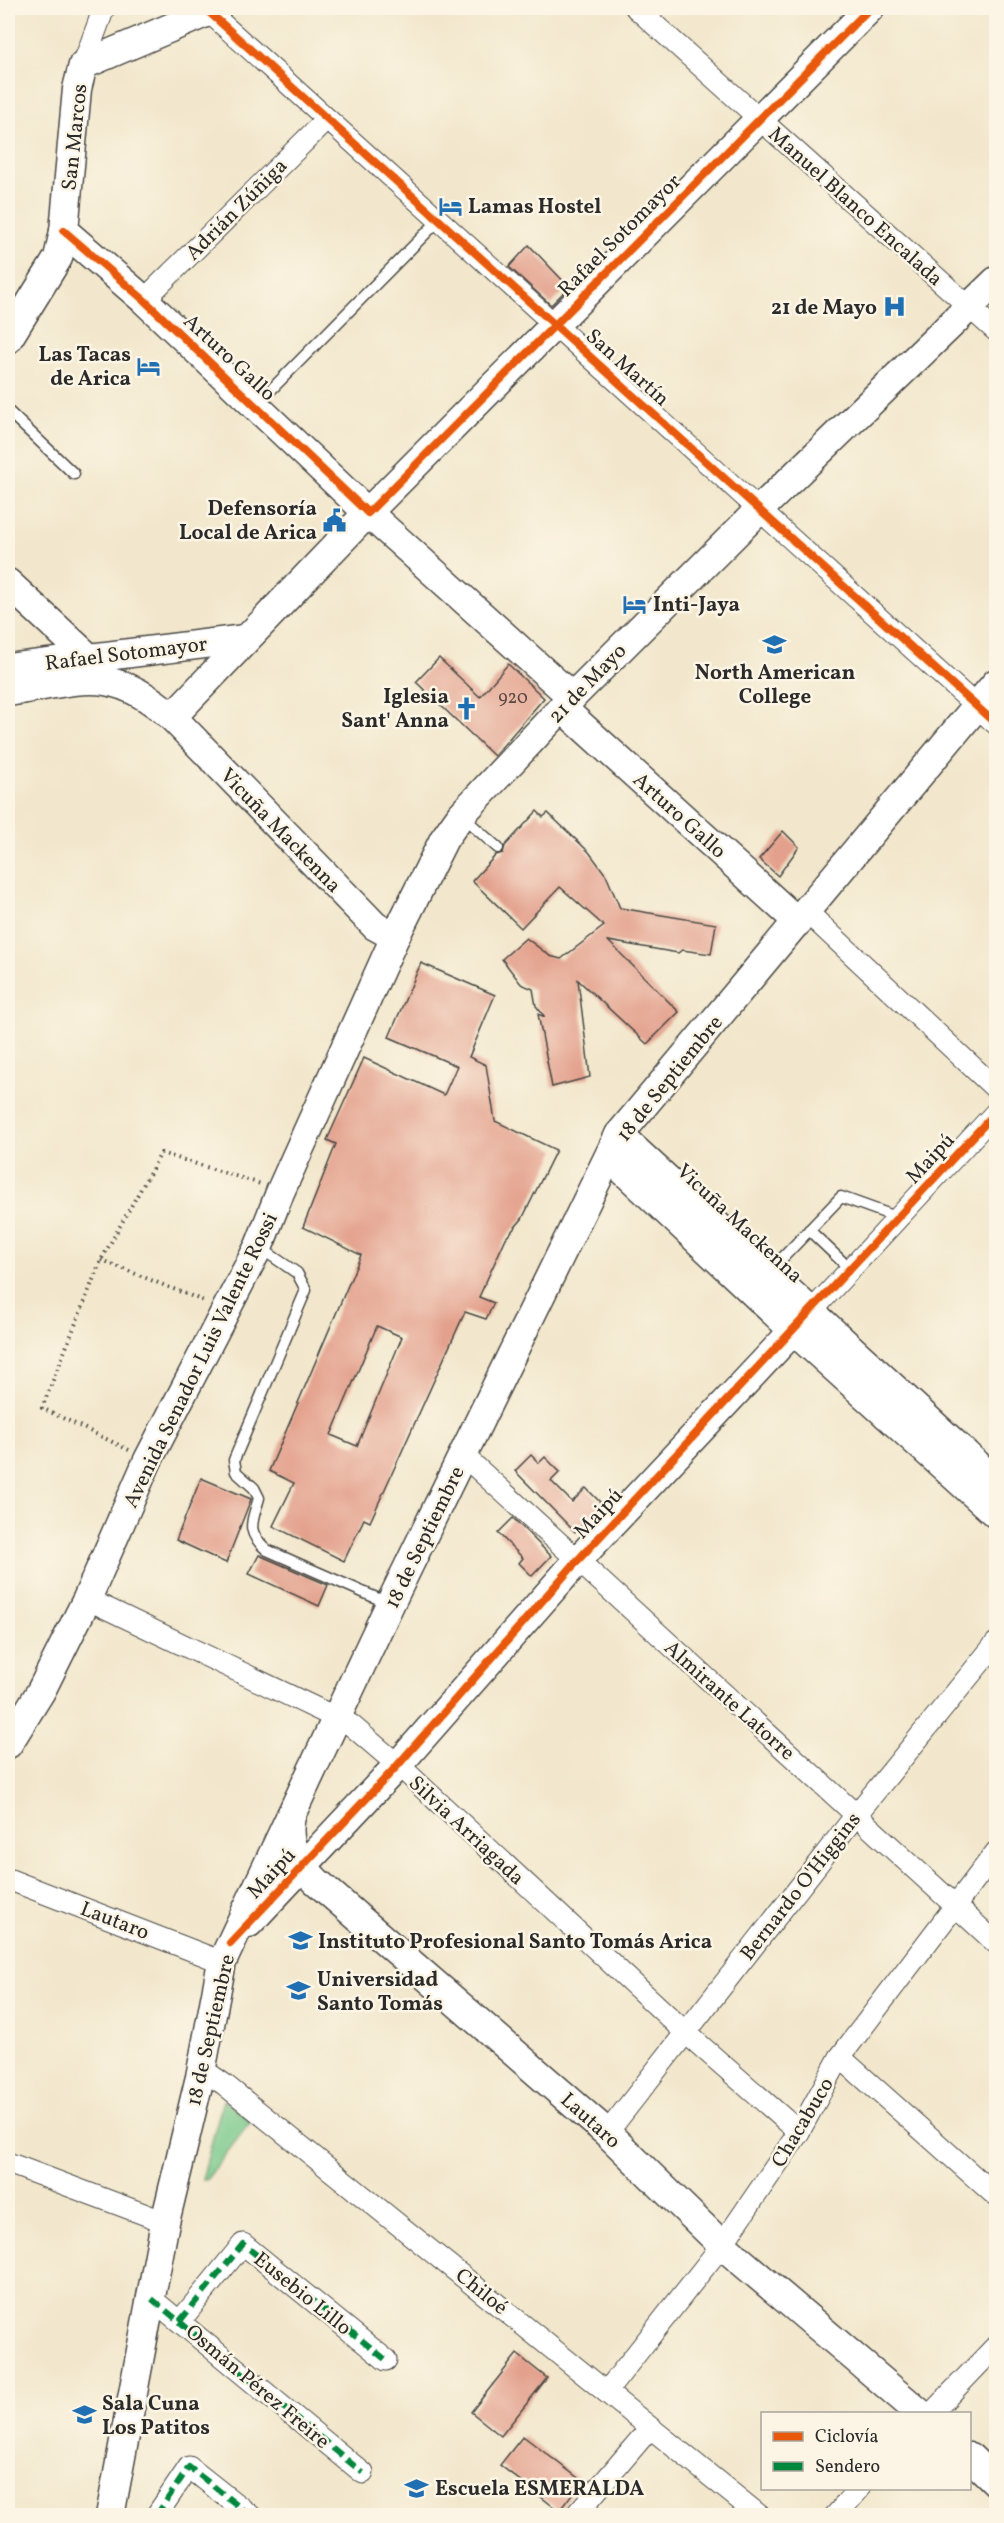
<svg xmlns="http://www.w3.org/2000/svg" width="1004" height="2523" font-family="Vollkorn,serif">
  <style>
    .green { fill: #76c789; stroke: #50795a; stroke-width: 1.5 }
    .building { fill: #e3a18d; fill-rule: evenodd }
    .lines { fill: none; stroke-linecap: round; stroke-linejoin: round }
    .lane-casing { stroke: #494743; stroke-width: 13 }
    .street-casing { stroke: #494743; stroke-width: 23 }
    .secondary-casing { stroke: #494743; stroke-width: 31 }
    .path { stroke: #494743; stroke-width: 4; stroke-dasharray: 1.5 4.5; stroke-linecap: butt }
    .lane { stroke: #fff; stroke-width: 10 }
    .street { stroke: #fff; stroke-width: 21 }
    .secondary { stroke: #fff; stroke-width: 28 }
    .quiet { stroke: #00873e; stroke-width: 6; stroke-dasharray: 12 6; stroke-linecap: butt }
    .cycleway-casing { stroke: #fcf5e5; stroke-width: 11 }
    .cycleway { stroke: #e8590c; stroke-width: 8 }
    .labels { text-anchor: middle; stroke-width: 5; stroke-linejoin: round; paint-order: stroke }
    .number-label { font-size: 18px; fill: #594844 }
    .street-label { font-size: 21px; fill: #2b2b2b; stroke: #fcf5e5 }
    .poi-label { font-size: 21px; font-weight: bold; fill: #2b2b2b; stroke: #fcf5e5; text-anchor: start }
  </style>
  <rect width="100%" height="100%" fill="#fcf5e5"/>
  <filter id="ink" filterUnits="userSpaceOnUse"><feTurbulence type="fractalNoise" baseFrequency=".0167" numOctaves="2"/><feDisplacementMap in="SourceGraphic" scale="12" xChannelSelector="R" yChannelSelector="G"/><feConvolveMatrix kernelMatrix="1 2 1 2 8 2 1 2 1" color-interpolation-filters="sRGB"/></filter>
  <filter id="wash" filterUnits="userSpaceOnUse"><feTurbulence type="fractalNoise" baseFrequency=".008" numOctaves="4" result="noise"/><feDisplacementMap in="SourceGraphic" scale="24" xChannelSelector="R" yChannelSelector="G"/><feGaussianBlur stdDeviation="1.35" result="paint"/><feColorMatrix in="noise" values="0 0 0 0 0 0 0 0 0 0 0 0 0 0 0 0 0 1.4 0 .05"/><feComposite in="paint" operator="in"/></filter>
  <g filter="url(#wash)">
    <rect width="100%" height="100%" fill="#f2e7cc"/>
    <path class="green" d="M223,2100l28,21 -45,59 -4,-1z"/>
    <g id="blocks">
      <g class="building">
        <path d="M529,245l40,42 -18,18 -42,-38z"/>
        <path d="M439,658l41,39 28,-33 36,34 -50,58 -78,-74z"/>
        <path d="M537,811l6,6 5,-4 41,39 17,23 14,33 96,16 -5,30 -29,-4 -4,3 -70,-12 71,71 -32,32 -69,-64 12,97 -38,10 -14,-73 7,3 -9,-11 -3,-17 -12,-5 -19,-25 24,-21 24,18 11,3 43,-33 -44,-39 -39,41 -49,-47 24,-26 7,-2 2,-7z"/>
        <path d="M783,831l16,16 -21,29 -19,-17z"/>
        <path d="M421,963l74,32 -26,62 17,8 9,56 61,29 -34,69 -16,19 -27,59 15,6 -8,16 -21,-7 -95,210 -6,-3 -20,42 -71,-35 21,-43 -25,-12 92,-216 -58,-28 33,-83 -9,-4 37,-82 80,37 13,-29 -68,-29zM377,1326l25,11 -45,109 -26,-11z"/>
        <path d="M531,1455l8,8 6,-6 15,15 -9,9 21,21 14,-14 17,17 -28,27 -60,-61z"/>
        <path d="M201,1478l50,21 -25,64 -50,-23z"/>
        <path d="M513,1518l38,38 -19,20 -13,-13 4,-5 -25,-25z"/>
        <path d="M259,1555l69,30 -9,21 -70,-32z"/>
        <path d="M517,2354l30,24 -46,58 -30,-24z"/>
        <path d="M523,2436l59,45 -23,30 -59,-46z"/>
      </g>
    </g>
  </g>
  <g filter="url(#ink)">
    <use href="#blocks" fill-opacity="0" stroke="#494743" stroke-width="1.5"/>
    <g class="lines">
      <defs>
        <g id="lane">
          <path d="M256,405l183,-185"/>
          <path d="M8,411l66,63"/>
          <path d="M462,816l36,32"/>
          <path d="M809,1230l42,40"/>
          <path d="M259,1247l38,26 9,17 -72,170 2,12 18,16 5,10c-7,25 -14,33 8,52l123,54"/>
          <path d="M770,1271l71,-74 58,21"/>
        </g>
        <g id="street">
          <path d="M636,8l360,323"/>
          <path d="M209,12l787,712"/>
          <path d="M83,65l21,-57"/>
          <path d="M144,300l183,-181"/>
          <path d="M807,912l189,177"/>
          <path d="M810,1313l186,-201"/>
          <path d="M464,1456l532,487"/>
          <path d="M87,1599l264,126 55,47 279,260 114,100"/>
          <path d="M8,1879l214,83"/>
          <path d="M840,2057l156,139"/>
          <path d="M202,2069l23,16 535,431"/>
          <path d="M607,2133l249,-318 140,-172"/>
          <path d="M8,2163l157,59"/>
          <path d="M152,2299l211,174"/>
          <path d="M180,2321l63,-77 143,116"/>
          <path d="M607,2391l115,-146 77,-113 41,-75 156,-205"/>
          <path d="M931,2414l65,-68"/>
          <path d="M156,2516l33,-49 62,49"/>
          <path d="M575,2516l75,-88"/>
          <path d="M835,2516l25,-28"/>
        </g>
        <g id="secondary">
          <path d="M64,231l80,69 224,213 204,184"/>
          <path d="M8,339l50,-81 6,-27 13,-142 6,-24 134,-57"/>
          <path d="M8,583l80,74"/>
          <path d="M8,668l237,-29"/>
          <path d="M8,692c73,-11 103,-29 164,25l203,209 20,11"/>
          <path d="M562,708l236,214"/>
          <path d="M172,717l207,-216 491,-493"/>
          <path d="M619,1135l377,347"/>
          <path d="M609,1157l185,174 202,183"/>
          <path d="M8,1744l33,-53 46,-92 61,-139 111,-214 22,-56 114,-253 49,-98 17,-24 111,-118 187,-187 237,-229"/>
          <path d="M291,1816c-6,28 6,46 25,65l291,252 115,112 199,169"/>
          <path d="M249,1923l148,-157 181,-206 232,-247"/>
          <path d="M970,2457l26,25"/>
          <path d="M110,2516l55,-294 35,-145 22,-115 168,-358 229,-469 377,-452"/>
        </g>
      </defs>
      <use href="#lane" class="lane-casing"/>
      <use href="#street" class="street-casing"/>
      <use href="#secondary" class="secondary-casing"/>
      <g class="path">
        <path d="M101,1260l105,42"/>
        <path d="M129,1450l-87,-42 59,-148 60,-107 100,31"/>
      </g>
      <use href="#lane" class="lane"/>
      <use href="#street" class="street"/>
      <use href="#secondary" class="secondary"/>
      <g class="quiet">
        <path d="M152,2299l211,174"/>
        <path d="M180,2321l63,-77 143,116"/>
        <path d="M156,2516l33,-49 62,49"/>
      </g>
      <defs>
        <g id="cycleway">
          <path d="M209,12l787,712"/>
          <path d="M64,231l80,69 224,213 502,-505"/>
          <path d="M230,1943l167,-177 181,-206 418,-448"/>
        </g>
      </defs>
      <use href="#cycleway" class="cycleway-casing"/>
      <use href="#cycleway" class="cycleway"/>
    </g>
  </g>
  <defs>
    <symbol id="hotel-bare" viewBox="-9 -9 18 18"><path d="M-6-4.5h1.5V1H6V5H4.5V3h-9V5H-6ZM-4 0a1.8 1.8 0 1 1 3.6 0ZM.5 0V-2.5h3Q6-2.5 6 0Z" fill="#1f6fb2" stroke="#fcf5e5" stroke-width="2.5" paint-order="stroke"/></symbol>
    <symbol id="hospital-bare" viewBox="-9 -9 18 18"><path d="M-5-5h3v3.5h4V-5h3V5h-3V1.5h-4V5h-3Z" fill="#1f6fb2" stroke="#fcf5e5" stroke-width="2.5" paint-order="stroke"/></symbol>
    <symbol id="civic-bare" viewBox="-9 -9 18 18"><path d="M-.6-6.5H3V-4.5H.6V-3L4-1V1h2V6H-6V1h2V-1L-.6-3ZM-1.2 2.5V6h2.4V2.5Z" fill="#1f6fb2" stroke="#fcf5e5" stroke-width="2.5" paint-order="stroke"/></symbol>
    <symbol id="school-bare" viewBox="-9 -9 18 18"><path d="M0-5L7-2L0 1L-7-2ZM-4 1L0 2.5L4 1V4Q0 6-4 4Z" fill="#1f6fb2" stroke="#fcf5e5" stroke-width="2.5" paint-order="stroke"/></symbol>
    <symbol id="church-bare" viewBox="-9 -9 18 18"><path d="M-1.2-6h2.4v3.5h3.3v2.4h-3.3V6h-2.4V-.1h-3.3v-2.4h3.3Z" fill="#1f6fb2" stroke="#fcf5e5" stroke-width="2.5" paint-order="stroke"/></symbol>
    <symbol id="university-bare" viewBox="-9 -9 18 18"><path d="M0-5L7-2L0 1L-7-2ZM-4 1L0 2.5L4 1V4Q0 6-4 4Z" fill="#1f6fb2" stroke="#fcf5e5" stroke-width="2.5" paint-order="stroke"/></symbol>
  </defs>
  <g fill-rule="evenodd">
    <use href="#hotel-bare" x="434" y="190" width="33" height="33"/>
    <use href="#hospital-bare" x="878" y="290" width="33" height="33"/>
    <use href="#hotel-bare" x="132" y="350" width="33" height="33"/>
    <use href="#civic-bare" x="318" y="504" width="33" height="33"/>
    <use href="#hotel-bare" x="618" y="588" width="33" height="33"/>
    <use href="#school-bare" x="758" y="628" width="33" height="33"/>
    <use href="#church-bare" x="450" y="692" width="33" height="33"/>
    <use href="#university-bare" x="284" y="1924" width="33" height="33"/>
    <use href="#university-bare" x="282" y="1974" width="33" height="33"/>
    <use href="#school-bare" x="68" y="2398" width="33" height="33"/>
    <use href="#school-bare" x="400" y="2472" width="33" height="33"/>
  </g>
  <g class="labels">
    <g class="number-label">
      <text x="513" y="703">920</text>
    </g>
    <g class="street-label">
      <text transform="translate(74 137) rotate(-84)" y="7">San Marcos</text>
      <text transform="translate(856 206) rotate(42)" y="7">Manuel Blanco Encalada</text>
      <text transform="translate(236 209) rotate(-45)" y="7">Adrián Zúñiga</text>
      <text transform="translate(619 235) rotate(-45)" y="7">Rafael Sotomayor</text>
      <text transform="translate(230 357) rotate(43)" y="7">Arturo Gallo</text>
      <text transform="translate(628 367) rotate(42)" y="7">San Martín</text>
      <text transform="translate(126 653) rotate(-7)" y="7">Rafael Sotomayor</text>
      <text transform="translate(587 683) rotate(-46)" y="7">21 de Mayo</text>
      <text transform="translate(680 815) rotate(42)" y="7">Arturo Gallo</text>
      <text transform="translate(281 830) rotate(46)" y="7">Vicuña Mackenna</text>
      <text transform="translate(669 1078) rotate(-51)" y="7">18 de Septiembre</text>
      <text transform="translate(930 1158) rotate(-47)" y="7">Maipú</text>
      <text transform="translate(740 1223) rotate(43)" y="7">Vicuña Mackenna</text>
      <text transform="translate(200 1360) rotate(-64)" y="7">Avenida Senador Luis Valente Rossi</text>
      <text transform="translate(598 1513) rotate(-47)" y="7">Maipú</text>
      <text transform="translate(424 1537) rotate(-64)" y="7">18 de Septiembre</text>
      <text transform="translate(730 1700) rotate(42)" y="7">Almirante Latorre</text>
      <text transform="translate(467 1830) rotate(43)" y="7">Silvia Arriagada</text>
      <text transform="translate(271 1873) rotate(-47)" y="7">Maipú</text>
      <text transform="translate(800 1886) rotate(-52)" y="7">Bernardo O'Higgins</text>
      <text transform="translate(115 1920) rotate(21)" y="7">Lautaro</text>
      <text transform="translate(210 2030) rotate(-77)" y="7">18 de Septiembre</text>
      <text transform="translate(591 2120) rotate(42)" y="7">Lautaro</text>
      <text transform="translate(802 2122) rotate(-59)" y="7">Chacabuco</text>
      <text transform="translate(482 2291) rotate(39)" y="7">Chiloé</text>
      <text transform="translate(303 2293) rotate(39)" y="7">Eusebio Lillo</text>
      <text transform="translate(258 2386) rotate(40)" y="7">Osmán Pérez Freire</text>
    </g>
    <g class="poi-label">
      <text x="468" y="213">Lamas Hostel</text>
      <text x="877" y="314" text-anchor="end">21 de Mayo</text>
      <text x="131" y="361" text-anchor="end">Las Tacas<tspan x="131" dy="24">de Arica</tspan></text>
      <text x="317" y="515" text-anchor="end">Defensoría<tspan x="317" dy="24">Local de Arica</tspan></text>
      <text x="653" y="611">Inti-Jaya</text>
      <text x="775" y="679" text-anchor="middle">North American<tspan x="775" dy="24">College</tspan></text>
      <text x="449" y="703" text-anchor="end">Iglesia<tspan x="449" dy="24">Sant' Anna</tspan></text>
      <text x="318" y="1948">Instituto Profesional Santo Tomás Arica</text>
      <text x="317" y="1986">Universidad<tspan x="317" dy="24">Santo Tomás</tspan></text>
      <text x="102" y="2410">Sala Cuna<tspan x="102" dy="24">Los Patitos</tspan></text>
      <text x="435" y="2495">Escuela ESMERALDA</text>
    </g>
  </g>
  <rect width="1004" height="2523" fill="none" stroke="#fcf5e5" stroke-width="30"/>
  <rect x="761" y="2412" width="210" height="78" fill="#fcf5e5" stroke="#a8a49b" stroke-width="1.5"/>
  <rect x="773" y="2432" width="30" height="9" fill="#e8590c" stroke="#a8a49b" stroke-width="1.5"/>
  <text x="815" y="2442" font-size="18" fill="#2b2b2b">Ciclovía</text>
  <rect x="773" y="2462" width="30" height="9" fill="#00873e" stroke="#a8a49b" stroke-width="1.5"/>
  <text x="815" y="2472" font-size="18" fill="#2b2b2b">Sendero</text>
</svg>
